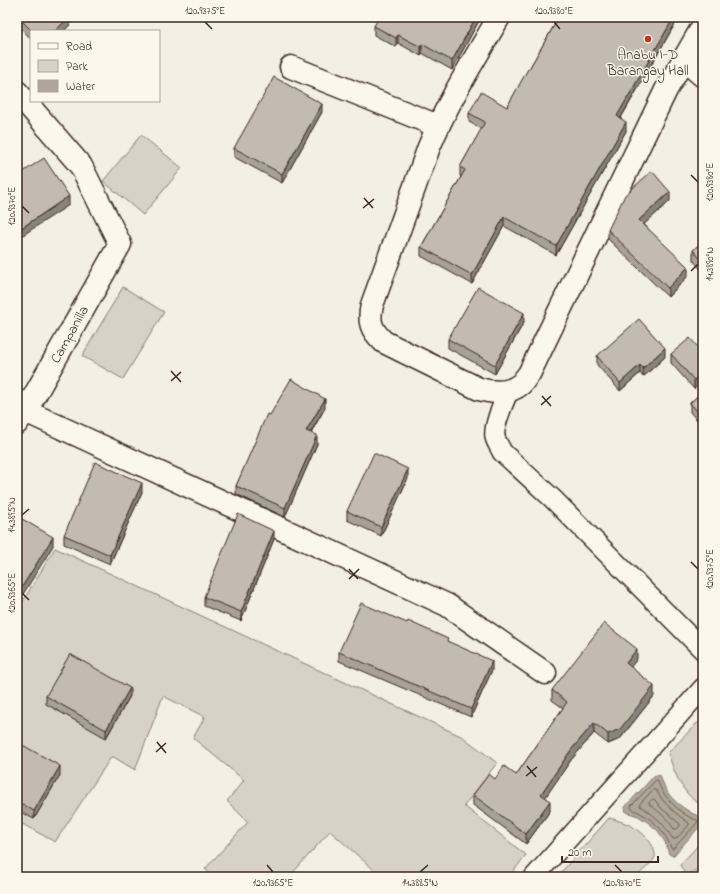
<svg xmlns="http://www.w3.org/2000/svg" width="720" height="894" font-family="'Indie Flower',sans-serif">
  <style>
    .green { fill: #d8d1c6; stroke: #8a7e72 }
    .water { fill: #afa69a; stroke: #817468 }
    .lines { fill: none; stroke-linecap: round; stroke-linejoin: round }
    .shore { stroke: #695c50; stroke-width: 1 }
    .service-casing { stroke: #3b2a1e; stroke-width: 22 }
    .minor-casing { stroke: #3b2a1e; stroke-width: 25 }
    .service { stroke: #fbf7ec; stroke-width: 19 }
    .minor { stroke: #fbf7ec; stroke-width: 22 }
    .wall { fill: #a8a197; stroke: #3b2a1e }
    .shaded-wall { fill: #88837b; stroke: #3b2a1e }
    .building { fill: #c3bbb0; stroke: #3b2a1e }
    .ticks { fill: none; stroke: #3b2a1e; stroke-width: 1.5 }
    .poi-dot { fill: #c8321e; stroke: #fbf7ec; stroke-width: 1.5 }
    .labels { text-anchor: middle; stroke-width: 3; stroke-linejoin: round; paint-order: stroke }
    .poi-label { font-size: 14px; fill: #3b2a1e; stroke: #fbf7ec }
    .street-label { font-size: 14px; fill: #3b2a1e; stroke: #fbf7ec }
    .neatline { fill: none; stroke: #3b2a1e; stroke-width: 1.5 }
    .ticks-label { font-size: 10px; text-anchor: middle; fill: #3b2a1e }
  </style>
  <rect width="100%" height="100%" fill="#f3efe4"/>
  <filter id="ink" filterUnits="userSpaceOnUse"><feTurbulence type="fractalNoise" baseFrequency=".025" numOctaves="2"/><feDisplacementMap in="SourceGraphic" scale="8" xChannelSelector="R" yChannelSelector="G"/><feConvolveMatrix kernelMatrix="1 2 1 2 8 2 1 2 1" color-interpolation-filters="sRGB"/></filter>
  <g filter="url(#ink)">
    <g class="green">
      <path d="M141,135l41,33 -39,47 -40,-34z"/>
      <path d="M123,287l41,25 -41,67 -41,-23z"/>
      <path d="M55,548l408,189 34,26 -33,43 62,49 -17,22h-127l-52,-46 -41,46h-75l-9,-8 43,-47 -21,-21 17,-21 -51,-42 12,-21 -42,-21 -28,74 -23,-14 -57,86 -38,-21v-210z"/>
      <path d="M702,721l1,1v84c-21,-11 -28,-32 -35,-53l28,-29z"/>
      <path d="M609,818c18,4 39,14 45,32 1,3 2,6 0,9 -3,5 -13,13 -18,18h-79z"/>
      <path d="M703,840v22l-10,10 -8,2 -5,-9z"/>
    </g>
    <path class="water" d="M655,775l5,1c2,4 3,8 5,12 5,10 15,18 25,24 5,4 13,3 13,11l-30,33 -4,-2 -4,-12 -7,-11 -9,-8 -11,-7 -12,-4 -1,-5z"/>
    <g class="lines">
      <g class="shore">
        <path d="M657,780c2,3 2,6 4,9 6,11 18,22 28,28 3,2 6,2 9,4l-1,2 -24,26 -2,-1c-5,-15 -15,-26 -29,-34 -4,-3 -8,-3 -11,-6v-2l24,-25z"/>
        <path d="M653,790h3c8,14 20,24 33,33v2l-13,14h-3c-10,-16 -17,-23 -33,-33v-2z"/>
        <path d="M653,799l2,1 6,8 19,16v2l-3,3h-3c-6,-10 -14,-17 -24,-24l-1,-2z"/>
      </g>
      <defs>
        <g id="service">
          <path d="M509,390c-5,12 -16,35 -14,47 1,5 5,10 7,15l51,47 150,151"/>
          <path d="M534,877l169,-189"/>
        </g>
        <g id="minor">
          <path d="M499,17c-25,43 -51,84 -70,130l-57,158c-4,17 -1,25 12,37l95,47c14,4 30,5 42,-5 3,-3 5,-7 8,-10l137,-284 37,-64"/>
          <path d="M683,59l20,17"/>
          <path d="M291,67l147,59"/>
          <path d="M17,92l64,74 39,78 -88,156 -15,23"/>
          <path d="M17,401l8,10 422,194 98,68"/>
        </g>
      </defs>
      <use href="#service" class="service-casing"/>
      <use href="#minor" class="minor-casing"/>
      <use href="#service" class="service"/>
      <use href="#minor" class="minor"/>
    </g>
    <g class="wall">
      <path d="M17,17h61l-14,14h-33v8l-11,-12v-2l-3,-3z"/>
      <path d="M481,17l-29,53 -30,-17 -1,3 -23,-13 -2,4 -22,-12v-9z"/>
      <path d="M559,17h120l-58,101 5,13 -70,124 -52,-29 -32,58 -51,-28v-9l40,-70 -1,-1v-9l22,-38 -13,-7v-9l38,-6 22,-38z"/>
      <path d="M322,112l-40,71 -48,-26v-9z"/>
      <path d="M670,201l-26,23 44,52 -20,21 -60,-58v-9z"/>
      <path d="M703,241v31l-10,-12v-10z"/>
      <path d="M524,322l-29,52 -47,-26v-9z"/>
      <path d="M703,353l-9,36 -23,-26v-9z"/>
      <path d="M597,356l68,1 -22,20 -3,-4 -20,18 -23,-26z"/>
      <path d="M703,391v36l-13,-15v-9z"/>
      <path d="M325,408l-14,25 6,11 -32,73 -49,-23v-8l34,-71z"/>
      <path d="M408,478l-27,58 -34,-16v-9z"/>
      <path d="M142,492l-32,72 -46,-20v-9z"/>
      <path d="M274,539l-33,82 -37,-15v-9z"/>
      <path d="M448,642l44,28 -21,47 -132,-56v-9z"/>
      <path d="M637,659l-7,8 24,29 -34,43 -12,5 -14,-11 -23,27 -26,37 5,14 -24,33 -53,-39v-10l22,-16 21,-4 47,-67 -11,-8v-10z"/>
      <path d="M46,696h84l-24,42 -60,-34z"/>
      <path d="M17,742l43,33 -26,44 -17,-9z"/>
    </g>
    <g class="shaded-wall">
      <path d="M69,17h9l-14,14h-9z"/>
      <path d="M476,17h5l-29,53v-9z"/>
      <path d="M674,17h5l-62,107v-8z"/>
      <path d="M398,35v8l-2,4v-9z"/>
      <path d="M422,44v9l-1,3v-9z"/>
      <path d="M322,104v8l-40,71v-9z"/>
      <path d="M626,122v9l-70,124v-9z"/>
      <path d="M670,192v9l-31,28v-9z"/>
      <path d="M69,196v9l-52,34v-8z"/>
      <path d="M504,217v9l-32,58v-9z"/>
      <path d="M688,267v9l-20,21v-9z"/>
      <path d="M524,313v9l-29,52v-9z"/>
      <path d="M665,348v9l-22,20v-9z"/>
      <path d="M640,365v8l-20,18v-8z"/>
      <path d="M703,372v9l-9,8v-9z"/>
      <path d="M325,399v9l-19,32v-9z"/>
      <path d="M317,435v9l-32,73v-9z"/>
      <path d="M408,469v9l-27,58v-9z"/>
      <path d="M142,483v9l-32,72v-9z"/>
      <path d="M274,531v8l-33,82v-9z"/>
      <path d="M53,537v9l-36,58v-9z"/>
      <path d="M637,649v10l-11,14v-10z"/>
      <path d="M492,661v9l-21,47v-8z"/>
      <path d="M654,686v10l-34,43 -12,5v-10z"/>
      <path d="M130,688v8l-24,42v-8z"/>
      <path d="M594,723v10l-23,27 -30,44v-10l30,-44z"/>
      <path d="M60,766v9l-26,44v-8z"/>
      <path d="M550,801v10l-24,33v-10z"/>
    </g>
    <g class="building">
      <path d="M20,17h49l-14,14h-23l-12,-12 1,-1z"/>
      <path d="M379,17h97l-24,44 -30,-17 -1,3 -23,-12 -2,3 -22,-12z"/>
      <path d="M559,17h115l-57,99 9,6 -70,124 -52,-29 -32,58 -51,-28 44,-77 -5,-3 25,-45 -16,-9 12,-21 26,15 21,-38h1z"/>
      <path d="M274,77l48,27 -40,70 -48,-26z"/>
      <path d="M44,158l25,38 -52,35v-55z"/>
      <path d="M652,171l18,21 -31,28 49,47 -20,21 -60,-58 17,-35z"/>
      <path d="M703,241v21l-10,-12z"/>
      <path d="M478,287l46,26 -29,52 -47,-26z"/>
      <path d="M639,319l26,29 -22,20 -3,-3 -20,18 -23,-27z"/>
      <path d="M690,338l13,15v19l-9,8 -23,-26z"/>
      <path d="M291,379l34,20 -19,32 11,4 -32,73 -49,-22 31,-72 3,1z"/>
      <path d="M703,391v27l-13,-15z"/>
      <path d="M374,453l34,16 -27,58 -34,-16z"/>
      <path d="M95,462l47,21 -32,72 -46,-20z"/>
      <path d="M238,514l36,17 -33,81 -37,-15z"/>
      <path d="M17,516l36,21 -36,58z"/>
      <path d="M361,603l46,20 1,-2 40,18 -1,2 45,20 -21,48 -132,-57z"/>
      <path d="M604,623l33,26 -11,14 28,23 -34,43 -12,5 -14,-11 -23,27 -30,44 9,7 -24,33 -53,-39 16,-21 6,5 9,-13 12,9 51,-73 -15,-12z"/>
      <path d="M70,654l60,34 -24,42 -60,-34z"/>
      <path d="M17,742l43,24 -26,45 -17,-10z"/>
      <path d="M703,866v11h-12z"/>
    </g>
  </g>
  <path class="ticks" d="M205,22l7,7M554,22l6,7M691,175l7,7M364,198l9,10M22,206l7,7M363,208l11,-9M691,271l7,-7M171,371l10,11M171,381l10,-9M542,396l9,10M541,405l10,-9M22,515l7,-6M691,562l7,7M349,569l9,10M349,579l10,-10M22,593l7,7M157,742l9,11M156,752l10,-9M527,766l9,11M526,776l11,-9M267,865l6,7M615,865l7,7M420,872l8,-7"/>
  <circle class="poi-dot" cx="648" cy="39" r="4"/>
  <g class="labels">
    <g class="poi-label">
      <text x="648" y="59">Anabu I-D<tspan x="648" dy="16">Barangay Hall</tspan></text>
    </g>
    <g class="street-label">
      <text transform="translate(69 334) rotate(-61)" y="5">Campanilla</text>
    </g>
  </g>
  <rect width="720" height="894" fill="none" stroke="#fbf7ec" stroke-width="44"/>
  <rect x="30" y="30" width="130" height="72" fill="#fbf7ec" stroke="#aea59a"/>
  <rect x="38" y="43" width="20" height="6" fill="#fbf7ec" stroke="#aea59a"/>
  <text x="66" y="50" font-size="12" fill="#3b2a1e">Road</text>
  <rect x="38" y="60" width="20" height="12" fill="#d8d1c6" stroke="#aea59a"/>
  <text x="66" y="70" font-size="12" fill="#3b2a1e">Park</text>
  <rect x="38" y="80" width="20" height="12" fill="#afa69a" stroke="#aea59a"/>
  <text x="66" y="90" font-size="12" fill="#3b2a1e">Water</text>
  <path d="M562 856v6h96v-6" fill="none" stroke="#3b2a1e" stroke-width="2"/>
  <text x="568" y="856" font-size="12" fill="#3b2a1e" stroke="#fbf7ec" stroke-width="3" paint-order="stroke">20 m</text>
  <rect x="22" y="22" width="676" height="850" class="neatline"/>
  <g class="ticks-label">
    <text x="205" y="14">120.9375°E</text>
    <text x="554" y="14">120.9380°E</text>
    <text transform="translate(709 182) rotate(-90)" y="4">120.9380°E</text>
    <text transform="translate(11 206) rotate(-90)" y="4">120.9370°E</text>
    <text transform="translate(709 264) rotate(-90)" y="4">14.3890°N</text>
    <text transform="translate(11 515) rotate(-90)" y="4">14.3895°N</text>
    <text transform="translate(709 569) rotate(-90)" y="4">120.9375°E</text>
    <text transform="translate(11 593) rotate(-90)" y="4">120.9365°E</text>
    <text x="273" y="886">120.9365°E</text>
    <text x="420" y="886">14.3885°N</text>
    <text x="622" y="886">120.9370°E</text>
  </g>
</svg>
